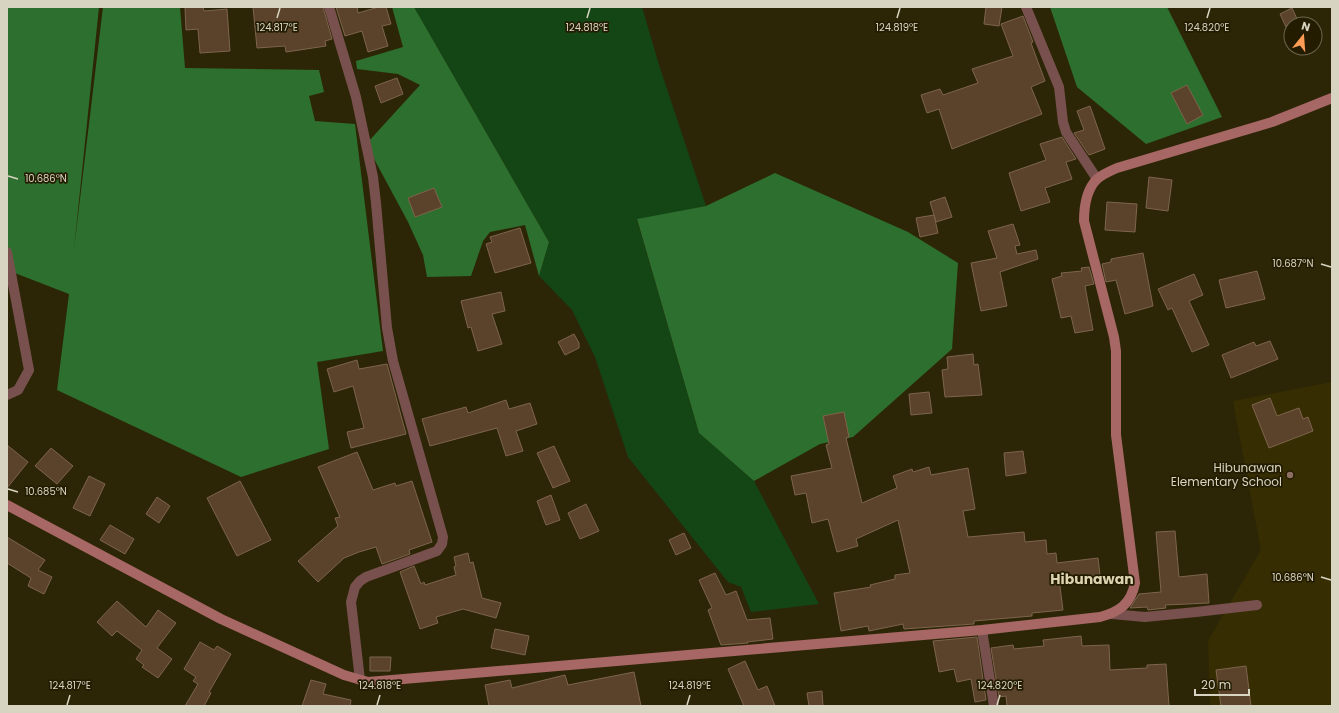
<svg xmlns="http://www.w3.org/2000/svg" width="1339" height="713" font-family="Poppins,sans-serif">
  <style>
    .built { fill: #372d03 }
    .green { fill: #134515 }
    .forest { fill: #2d6f2e }
    .building { fill: #5a422b; stroke: #7e644c }
    .lines { fill: none; stroke-linecap: round; stroke-linejoin: round }
    .lane { stroke: #78514f; stroke-width: 10 }
    .street { stroke: #78514f; stroke-width: 10 }
    .secondary { stroke: #a66765; stroke-width: 10 }
    .ticks { fill: none; stroke: #d8d4c2; stroke-width: 1.5 }
    .education-dot { fill: #8d6e63; stroke: #231c00; stroke-width: 1.5 }
    .labels { text-anchor: middle; stroke-width: 3.5; stroke-linejoin: round; paint-order: stroke }
    .poi-label { font-size: 12px; fill: #d8d4c2; stroke: #231c00; text-anchor: end }
    .quarter-label { font-size: 14px; font-weight: bold; fill: #dcd4b0; stroke: #231c00 }
    .ticks-label { font-size: 10px; text-anchor: middle; fill: #d8d4c2; stroke: #231c00; stroke-width: 3.5; stroke-linejoin: round; paint-order: stroke }
  </style>
  <rect width="100%" height="100%" fill="#2d2606"/>
  <path class="built" d="M1332,382v324h-122l-2,-65 53,-91 -28,-149z"/>
  <path class="green" d="M414,7h228l17,58 47,141 -69,14 62,213 55,48 65,123 -68,8 -10,-25 -13,-5 -100,-125 -33,-100 -23,-47 -33,-34 10,-34z"/>
  <g class="forest">
    <path d="M7,7h92l-25,242 29,-242h77l5,61 134,2 5,22 -15,4 6,25 40,3 28,227 -66,11 12,87 -88,28 -184,-87 12,-96 -62,-24z"/>
    <path d="M392,7h22l135,235 -10,34 -14,-51 -35,7 -7,9 -12,35 -44,1 -4,-22 -15,-33 -36,-67 -4,-13 52,-57 -22,-11 -41,-5 -1,-8 47,-14z"/>
    <path d="M1050,7h117l55,110 -76,27 -69,-57z"/>
    <path d="M775,173l133,59 50,31 -6,86 -99,88 -33,7 -66,37 -55,-48 -62,-214 69,-13z"/>
  </g>
  <g class="building">
    <path d="M185,7h18l1,4 23,-2 3,42 -30,2 -2,-24 -12,1z"/>
    <path d="M253,7h70l9,32 -7,2 1,5 -40,6 -1,-6 -28,2z"/>
    <path d="M336,7h21l1,6 21,-6h7l5,17 -9,2 6,20 -20,6 -6,-21 -17,5z"/>
    <path d="M986,7h16l-3,19 -15,-2z"/>
    <path d="M1292,8l6,13 -12,6 -6,-13z"/>
    <path d="M1023,16l10,26 -2,1 14,38 -14,6 11,27 -90,35 -13,-40 -12,4 -6,-18 19,-6 3,6 35,-12 -6,-14 41,-13 -12,-32z"/>
    <path d="M397,78l6,16 -22,9 -6,-17z"/>
    <path d="M1187,85l16,30 -16,9 -16,-31z"/>
    <path d="M1090,106l15,43 -16,6 -15,-22 10,-3 -7,-19z"/>
    <path d="M1062,137l14,22 -10,3 6,17 -27,9 5,14 -29,9 -12,-38 37,-13 -6,-16z"/>
    <path d="M1149,177l23,3 -4,31 -22,-3z"/>
    <path d="M434,188l8,19 -27,10 -7,-19z"/>
    <path d="M945,197l7,20 -16,5 -6,-20z"/>
    <path d="M1107,202l30,2 -2,28 -30,-2z"/>
    <path d="M934,215l4,18 -18,4 -4,-19z"/>
    <path d="M1013,224l7,21 -5,1 2,8 19,-4 2,9 -38,13 7,34 -26,5 -10,-48 26,-5 -9,-27z"/>
    <path d="M520,228l11,35 -36,10 -9,-29 6,-2 -2,-5z"/>
    <path d="M1143,253l10,53 -28,8 -9,-34 -10,2 -4,-18 9,-2v-3z"/>
    <path d="M1089,267l5,17 -9,2 8,44 -18,3 -4,-17 -10,2 -9,-39 10,-3 -1,-3 21,-2 -1,-3z"/>
    <path d="M1257,271l8,28 -39,9 -7,-28z"/>
    <path d="M1194,274l9,21 -14,6 20,44 -17,7 -20,-44 -4,2 -10,-21z"/>
    <path d="M501,292l4,19 -13,3 10,30 -24,7 -7,-24 -3,1 -7,-27z"/>
    <path d="M574,334l5,9v5l-14,7 -7,-13z"/>
    <path d="M1270,341l8,18 -47,19 -9,-23 32,-13 2,4z"/>
    <path d="M973,354l1,11 4,-1 4,31 -37,2 -3,-27 6,-1 -1,-12z"/>
    <path d="M357,360l2,9 28,-5 19,70 -55,14 -4,-16 17,-4 -11,-42 -19,6 -7,-23z"/>
    <path d="M929,392l3,21 -21,2 -2,-21z"/>
    <path d="M1270,398l7,18 22,-8 4,11 5,-2 5,14 -44,17 -17,-43z"/>
    <path d="M506,400l3,9 21,-6 7,21 -21,7 7,20 -17,5 -9,-28 -67,18 -8,-27 44,-12 2,6z"/>
    <path d="M844,412l5,25 -3,1 16,65 35,-15 -4,-12 19,-7 1,3 16,-5 2,8 37,-7 7,41 -12,2 5,26 56,-5 1,10 21,-2 1,14 9,-1 1,10 41,-5 2,17 -41,4 4,31 -31,3v3l-58,5v3l-70,5 -1,-5 -34,7 -1,-5 -27,5 -7,-38 37,-6 -1,-2 25,-6v-4l15,-2 -12,-53 -42,19 2,7 -21,6 -9,-33 -16,4 -6,-30 -11,2 -4,-19 41,-8 -6,-23 3,-1 -6,-28z"/>
    <path d="M7,445l21,17 -21,26z"/>
    <path d="M554,446l16,35 -17,7 -16,-35z"/>
    <path d="M51,448l22,18 -16,18 -22,-18z"/>
    <path d="M1023,451l3,22 -20,3 -2,-23z"/>
    <path d="M357,452l16,38 22,-7 1,3 16,-5 20,61 -23,8 1,4 -28,10 -6,-17 -17,5 -15,6 -26,24 -20,-21 40,-35 -3,-8 5,-1 -22,-50z"/>
    <path d="M89,476l16,8 -15,32 -17,-8z"/>
    <path d="M240,481l31,59 -34,16 -30,-58z"/>
    <path d="M551,495l9,25 -14,5 -9,-24z"/>
    <path d="M157,497l13,9 -11,17 -13,-9z"/>
    <path d="M586,504l13,27 -19,8 -12,-26z"/>
    <path d="M110,525l24,14 -9,15 -25,-14z"/>
    <path d="M1175,531l4,46 28,-3 2,29 -44,2 1,3 -18,2 -1,-3 -17,1 9,-14 22,-2 -5,-60z"/>
    <path d="M684,533l7,15 -15,7 -7,-15z"/>
    <path d="M7,537l38,23 -7,10 14,7 -8,17 -16,-8 3,-8 -24,-15z"/>
    <path d="M468,553l2,10 3,-1 9,36 19,5 -5,15 -33,-9 -27,8 2,6 -18,6 -20,-57 14,-6 7,18 3,-2 1,3 31,-10 -2,-8 2,-1 -2,-9z"/>
    <path d="M715,573l11,22 10,-4 11,29 23,-2 3,21 -26,3 1,1 -27,2 -13,-35 4,-2 -13,-28z"/>
    <path d="M117,601l29,26 12,-17 18,13 -19,25 15,11 -14,19 -16,-11 2,-2 -8,-6 6,-9 -25,-19 -5,5 -15,-14z"/>
    <path d="M495,629l34,7 -4,19 -34,-7z"/>
    <path d="M1081,636l1,10 27,-1 1,25 37,-2v-3l19,-1 3,42h-162l-1,-10 -7,1 -8,-49 22,-3 1,4 30,-3 -1,-6z"/>
    <path d="M977,637l9,63 -11,2 -4,-23 -14,3 -3,-13 -15,3 -6,-31z"/>
    <path d="M200,642l14,8 3,-4 14,8 -22,38 2,1 -7,13h-19l13,-22 -5,-3 3,-4 -12,-8z"/>
    <path d="M370,657h21l-1,14h-20z"/>
    <path d="M745,661l13,29 9,-4 8,20h-31l-16,-37z"/>
    <path d="M1246,666l5,40h-30l-5,-36z"/>
    <path d="M634,672l7,34h-152l-4,-21 25,-5 2,8 53,-13 3,10z"/>
    <path d="M311,680l15,4 -3,10 28,6 -1,6h-48z"/>
    <path d="M822,691l1,15h-14l-2,-13z"/>
  </g>
  <g class="lines">
    <path class="lane" d="M1112,614l33,3 51,-5 61,-7"/>
    <g class="street">
      <path d="M329,7l27,90 17,80 3,26 11,125 6,33 50,176 -1,7 -5,7 -71,26 -6,4 -5,6 -4,15 9,78"/>
      <path d="M1026,7l33,80 4,35 3,10 31,47"/>
      <path d="M7,252l22,118 -11,20 -11,5"/>
      <path d="M982,630l12,76"/>
    </g>
    <path class="secondary" d="M7,505l214,114 123,56 24,7 614,-52 118,-13c19,-5 31,-13 35,-34l-19,-148v-84l-2,-14 -30,-116c0,-14 3,-32 13,-42 6,-5 13,-8 20,-11l155,-46 60,-24"/>
  </g>
  <path class="ticks" d="M277,18l3,-10M587,18l3,-10M897,18l3,-10M1207,18l3,-10M8,176l10,3M1321,264l10,3M8,489l10,3M1321,577l10,3M67,705l3,-10M377,705l3,-10M687,705l3,-10M997,705l3,-10"/>
  <circle class="education-dot" cx="1290" cy="475" r="4"/>
  <g class="labels">
    <g class="poi-label">
      <text x="1282" y="472">Hibunawan<tspan x="1282" dy="14">Elementary School</tspan></text>
    </g>
    <g class="quarter-label">
      <text x="1092" y="584">Hibunawan</text>
    </g>
  </g>
  <g class="ticks-label">
    <text x="277" y="31">124.817°E</text>
    <text x="587" y="31">124.818°E</text>
    <text x="897" y="31">124.819°E</text>
    <text x="1207" y="31">124.820°E</text>
    <text x="46" y="182">10.686°N</text>
    <text x="1293" y="267">10.687°N</text>
    <text x="46" y="495">10.685°N</text>
    <text x="1293" y="581">10.686°N</text>
    <text x="70" y="689">124.817°E</text>
    <text x="380" y="689">124.818°E</text>
    <text x="690" y="689">124.819°E</text>
    <text x="1000" y="689">124.820°E</text>
  </g>
  <rect width="1339" height="713" fill="none" stroke="#d8d4c2" stroke-width="16"/>
  <g transform="translate(1303 36) rotate(17)"><circle r="19" fill="#231c00" stroke="#6b664e"/>
  <path d="M0-3L7 15L0 10L-7 15Z" fill="#fd9c56"/>
  <text y="-6" font-size="11" font-weight="bold" text-anchor="middle" fill="#d8d4c2">N</text>
  </g>
  <path d="M1195 689v6h54v-6" fill="none" stroke="#d8d4c2" stroke-width="2"/>
  <text x="1201" y="689" font-size="12" fill="#d8d4c2" stroke="#231c00" stroke-width="3" paint-order="stroke">20 m</text>
</svg>
